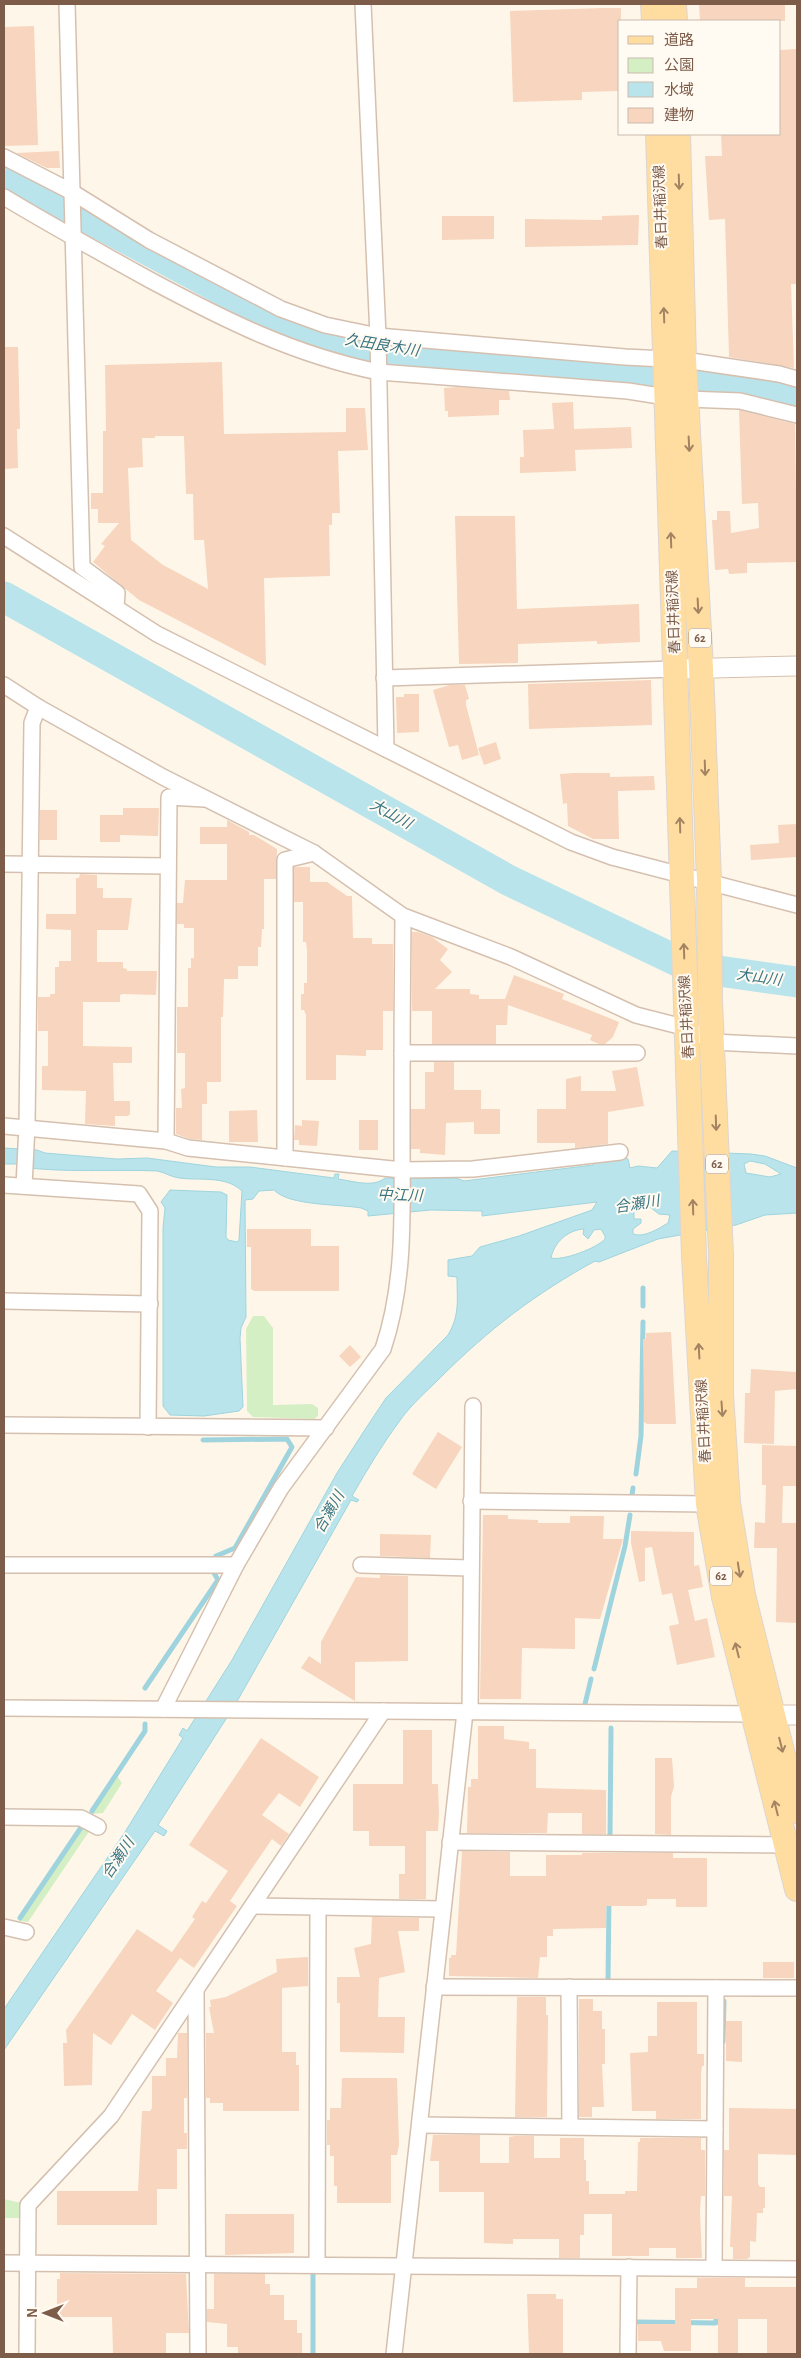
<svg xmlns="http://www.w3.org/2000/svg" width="801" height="2358" font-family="'Alegreya Sans','Noto Sans JP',sans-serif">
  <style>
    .green { fill: #d5efc5 }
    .water { fill: #bae4eb; stroke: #9fd4de; fill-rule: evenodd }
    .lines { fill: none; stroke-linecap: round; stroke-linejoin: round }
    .stream { stroke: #9fd4de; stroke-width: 5 }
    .river { stroke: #bae4eb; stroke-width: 31 }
    .building { fill: #f7d5be; fill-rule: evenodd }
    .minor-casing { stroke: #d5c0b0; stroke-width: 18 }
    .tertiary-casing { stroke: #d5c0b0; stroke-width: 21 }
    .primary-casing { stroke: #ddd5d0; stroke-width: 26 }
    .minor { stroke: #fff; stroke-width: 15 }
    .tertiary { stroke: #fff; stroke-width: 19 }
    .primary { stroke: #ffdda0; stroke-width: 24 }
    .oneway { stroke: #a48363 }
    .labels { text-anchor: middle; stroke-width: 4; stroke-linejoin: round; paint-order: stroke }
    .shield { fill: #fffaf2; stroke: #a48b7c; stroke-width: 1 }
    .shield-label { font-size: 12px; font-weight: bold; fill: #7d5c49 }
    .street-label { font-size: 14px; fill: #7d5c49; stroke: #fffaf2 }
    .water-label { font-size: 15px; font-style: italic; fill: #3a7683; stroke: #fffaf2 }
  </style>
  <rect width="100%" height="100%" fill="#fef7e9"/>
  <g class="green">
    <path d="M253,1316h11l9,12v77l39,-1 6,4v8l-4,3 -61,-2 -6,-6 -1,-82z"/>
    <path d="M117,1776l5,7 -19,30 -11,1z"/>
    <path d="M85,1824l5,6 -62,92 -8,-1z"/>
    <path d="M4,2199l17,4v15h-17z"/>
  </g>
  <path class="water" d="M4,1148l33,2 8,3 72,6 30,-1 69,9h34l84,11 1,-4h4l-1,5c15,2 35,9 47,-1h71l8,3 129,-16v-4l31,-4 4,2 2,9 8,-2 19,2 15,-17 79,3 14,2 32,12v45l-32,2 -29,10 -78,14 -59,23 -4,-1c-60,33 -106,68 -155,117 -13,13 -28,26 -39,41 -18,24 -34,51 -49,77l7,4 -2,2 -6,-2 -116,205 -77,120 9,6 -3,5 -9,-5 -151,219v-41l121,-177 58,-94 -4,-3 4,-7 4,3 45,-71 105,-187 29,-45 20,-30 62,-63c12,-20 9,-35 9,-58l-9,-1v-16l24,-4 8,-9 39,-11 73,-26 5,-8 -115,14v-5l-51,-1 -63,6v-5l-7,-3c-22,-4 -72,-2 -87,-18l-15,1 -6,8 -8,1 1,117 -5,11 -1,10 3,69 -4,4 -35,5 -34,-1 -7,-9v-178l2,-20 -4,-6 9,-12 51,2 6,3 -1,42 2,3 9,2 2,-2 3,-49c-17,-16 -42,-10 -63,-13 -8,-1 -15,-6 -22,-7 -45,-2 -92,2 -136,-4l-4,-3h-13zM750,1161l15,3 16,10 -11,3 -24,-4 -2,-9zM642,1205h5l12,9 11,1 -2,8c-10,6 -24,15 -35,11v-5l8,-6v-4h-7v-9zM584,1229l-1,5 5,5 6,-9 7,-1 4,7v3c-8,9 -42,22 -54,19 3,-15 16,-28 33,-29z"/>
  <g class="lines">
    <g class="stream">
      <path d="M643,1306v-18"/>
      <path d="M203,1440l84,-1 5,8 -57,101 -19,8"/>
      <path d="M636,1474l5,-38 2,-114"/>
      <path d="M632,1495l1,-7"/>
      <path d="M594,1669l31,-123 5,-31"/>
      <path d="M145,1688l73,-108 -4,-7"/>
      <path d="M585,1704l6,-25"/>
      <path d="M92,1811l53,-80v-7"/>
      <path d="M610,1838l1,-110"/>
      <path d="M20,1918l62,-92"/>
      <path d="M608,1981l1,-82"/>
      <path d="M723,2042l1,-41"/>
      <path d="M313,2269v85"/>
      <path d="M636,2322l80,1v-10"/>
    </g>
    <g class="river">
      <path d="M4,173l275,147c36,14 74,23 113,29 23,3 46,4 69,9l248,24 88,13"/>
      <path d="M4,597l504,283 182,87 107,15"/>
    </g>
  </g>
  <g class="building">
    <path d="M699,4h86v17h-85z"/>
    <path d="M602,8h19l-1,83 -38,1v8l-69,2 -3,-91z"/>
    <path d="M34,26l4,119 -34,1v-119z"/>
    <path d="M797,49v235h-6l3,84 -65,-11 -4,-138 -16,1 -4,-64h17l-1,-22h59v-84z"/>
    <path d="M59,151l1,17h-13l-31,-15z"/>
    <path d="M639,215l-1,30 -113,2v-28l77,1v-4z"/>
    <path d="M442,216h52v23l-52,1z"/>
    <path d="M4,347h14l2,82h-3l1,39 -14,1z"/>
    <path d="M222,362l2,72 122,-2v-24h19l3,42 -30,1 2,62h-8v12h-3l1,51 -66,2 2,88 -127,-66 -46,-38 12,-16 -4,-2 18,-21h-21v-14h-7v-16h12v-62h3l-1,-66zM155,436h29l2,58h7l1,46h10l4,49 -45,-24 -32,-25 -3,-72 15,-1 -1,-29h13z"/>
    <path d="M458,387l51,4 1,9h-11v15l-51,2v-6h-3l-1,-23z"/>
    <path d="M573,402l1,27 57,-2 1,21 -57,2 1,21 -56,2v-16h4l-1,-27 31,-1 -2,-26z"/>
    <path d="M739,410l56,14 2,138 -50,1v10l-18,1 -1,-5 -13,1 -3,-50h5v-9h13l1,22 28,-5 -1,-25 -16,1z"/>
    <path d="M455,516h60l2,93 122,-5 1,38 -43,2v-3l-79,3v19l-59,1z"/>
    <path d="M651,680l1,45 -123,4 -1,-45z"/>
    <path d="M450,685h15l4,14 -3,1v5l13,50 -17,5 -4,-15 -9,2 -16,-57z"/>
    <path d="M404,694h15v38l-22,1 -1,-36h8z"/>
    <path d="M496,742l5,17 -17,6 -6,-17z"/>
    <path d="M574,773h36v4l44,-1 1,14 -37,1 1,48h-26l-25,-13 -1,-23 -4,1 -3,-30z"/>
    <path d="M123,808h36l-1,28 -38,-1v7h-20v-27h23z"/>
    <rect x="40" y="810" width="17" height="30"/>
    <path d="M227,820l22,12v3h5l23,14 -1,30h-12v50h-2l-1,18h-3v19h-20v13h-14l-1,38h-2v65h-14v22h-5v36l-12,-1 -14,-5v-26h6l-1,-19 4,-1v-35h-8v-46h11v-39h3v-10h3v-30h-10v-4h-7v-21h6l2,-23h42v-36h-27v-17h27z"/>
    <path d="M797,824v33l-46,3 -1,-15 29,-2 -1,-18z"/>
    <path d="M294,867h16v15h17l20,14h5l1,42h19v6h21v67h-10v39h-17v6l-30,-1v25h-30v-65l-2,-5h-3v-16h3v-11h3v-33l-1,-8h-3v-40h-9z"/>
    <path d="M80,874l17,1v13h6v10h29l-4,32h-31v32h26v6l4,1v2h30l-1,24 -33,-1 -3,1v7h-37v44l49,1v16h-19l1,38h16v13l-2,2h-13v10l-30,-2 1,-33 -44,-1v-24h6v-35h-10v-34h12v-3h5v-27h4v-6h12v-31l-25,-1v-15h30v-36h3z"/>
    <path d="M412,932h6l14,5 16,12 -8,11 12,12 -17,17h35v5l9,1v4h26l9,-24 50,19 -2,5 57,23 -6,15 -8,7h-6l-9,-4 2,-5 -84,-30 -1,20h-11v19h-64v-33h-20z"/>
    <path d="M434,1062h20v28h27v19h19v25h-26v-12l-28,1 -1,32 -25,-2v-4h-9v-40h14v-37h9z"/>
    <path d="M637,1067l7,39 -36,6v32l-33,4v-5h-38v-34h29v-30l15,-3v15h35l-4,-20z"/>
    <path d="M257,1110l1,32h-29v-31z"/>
    <path d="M302,1120l17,1 -2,25 -18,-1v-5h-5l1,-15 7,1z"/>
    <rect x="359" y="1120" width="19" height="30"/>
    <path d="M247,1229h64v17h28v45h-85l-3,-2v-42h-4z"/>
    <path d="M671,1332l5,92h-29l-3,-2 -1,-83h3v-6z"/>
    <path d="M350,1345l11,12 -11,10 -11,-11z"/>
    <path d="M751,1369l45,3v17l-21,2 -1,53 -30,-1 1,-50h5z"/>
    <path d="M438,1432l24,15 -26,42 -24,-15z"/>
    <path d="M762,1445l35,1v40h-14l-1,37h15v100l-21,-1 1,-74h-23l1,-26 10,1 1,-38h-4z"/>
    <path d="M483,1515h25v4l30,1v3h32v-7h34l-1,23h20l-23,80 -25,-1v31l-53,-1 -1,51h-41z"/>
    <path d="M631,1531l63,1v34l5,-1 4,22 -15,3 7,31 12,-3 8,39 -38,8 -8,-39 10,-2 -7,-31 -10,2 -10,-48 -7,1v33l-6,1 -8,-39z"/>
    <path d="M380,1534l51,1 -1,23 -50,-2z"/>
    <path d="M380,1575l28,1v85l-53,1v39l-54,-33 8,-12 12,8v-22l35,-65 24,1z"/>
    <path d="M478,1726h26v13l25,3v7h7v39l70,2v44h-24v-21h-34l-1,20h-80l1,-46h3v-8h7z"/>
    <path d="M403,1730h29v54h6l1,30 -1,17h-12v68h-27v-25h6v-28h-36v-15h-16v-47h50z"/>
    <path d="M261,1738l58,39 -19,30 -21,-14 -17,22 27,19 -8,12 -9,-7 -42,62 7,5 -43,62 -14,-10 -24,33 17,12 -18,27 -23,-16 -21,31 -18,-12 -1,52 -28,1 -1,-43h4l-1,-13 71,-101 35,23 23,-33 -3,-2 10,-16 4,2 22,-32 -39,-26z"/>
    <path d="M655,1758h17l2,28 -3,11v38l-16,-1z"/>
    <path d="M462,1851l48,1v24h36v-21h36v-2h91v5h34v49h-31v-8h-29v6l-4,1h-37v22l-53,1v7h-6v21h-7l-2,21 -89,-2v-18h2v-3h5z"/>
    <path d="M372,1917l47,1v13h-21l7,41 -26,6 -1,39h27l-1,36 -64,-1v-49h-3v-26h23l-6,-29 17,-4z"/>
    <path d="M308,1957v29l-26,2v64h14v13h3v46h-76v-8h-13v-5h-4v-65h8l-5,-26h2l-1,-7 16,-3 51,-25 -1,-13z"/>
    <rect x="763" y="1962" width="31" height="16"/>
    <path d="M517,1997h29v18h2l-1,102h-32z"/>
    <path d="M579,1999h14v12h9v18h3v35h-3l2,43h-12v10h-13z"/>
    <path d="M657,2002h40v52h7v12h-2l-1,8v45h-45v-8h-24l-2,-58 18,-1v-16h9z"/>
    <path d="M726,2021h16v41l-16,-1z"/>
    <path d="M178,2033h9v65h-3v35h3v16h-10v40h-20v36h-100v-34h81l4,-80h8l2,-3v-32h14v-18h11z"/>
    <path d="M342,2078h55l2,67 -2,10h-6v48h-54v-17h-3v-30h-4v-11h-3v-25h3v-12h11z"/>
    <path d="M729,2108l68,1v46l-39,-1v30l2,3h5v21h-2v5h-6l-1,29 -6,-1v16l-3,2h-14v-12h-3l2,-51h-8v-46h5z"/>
    <path d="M433,2135h47v28h29v-26l6,-1h19v22h26v-20h24v22h2v21h3v13h36v-3h12l1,-49h2v-4h61v12h4v46h-4l-1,15 2,47h-26v-10h-27v8h-37v-42h-28v21h-4v23h-21v-19h-46v5l-29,-1v-51h-45v-31h-9z"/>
    <path d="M225,2214h69v39l-69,2z"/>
    <path d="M60,2273l126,1 3,59h-23v21h-53l-1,-37h-52v-10h-3v-28h3z"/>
    <path d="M214,2274h51v10h5v11h14v25h13v13h5v21h-64v-7h-11v-23l-20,-2v-13h7z"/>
    <path d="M697,2278h48v9h52v67h-30v-35h-29v35l-20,-1v-34h-27v32h-27l-3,-10h-23v-17h37v-36h22z"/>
    <path d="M527,2294h29v5h7v55l-34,-1z"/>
  </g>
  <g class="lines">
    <defs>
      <g id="minor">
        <path d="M67,4l15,563 35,26 -1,14"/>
        <path d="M363,4l15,332 8,413"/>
        <path d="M4,157l68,35 77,48 132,69 44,16 53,11 247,21 40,2"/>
        <path d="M4,197c48,29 97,56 146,83 75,40 144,75 229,92l249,19 38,6"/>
        <path d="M684,360l95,14 18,5"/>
        <path d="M687,399l53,2 57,14"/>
        <path d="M4,536l153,98 414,208 41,15 185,48"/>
        <path d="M384,678l291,-9"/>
        <path d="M4,685l34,22 125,70 151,76 89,63 108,41 125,58 51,13 26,14 84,4"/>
        <path d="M4,864l163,2"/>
        <path d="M402,1053h235"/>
        <path d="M4,1126l162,15 22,7 214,22 71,-1 147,-17"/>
        <path d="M166,1141l3,-344 35,2"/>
        <path d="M285,1158v-298l29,-7"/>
        <path d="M4,1185l135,9 11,17 -2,216"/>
        <path d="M24,1186l3,-60 5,-403 6,-16"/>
        <path d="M4,1301l146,3"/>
        <path d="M4,1425l322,3"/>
        <path d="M471,1501l237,3"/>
        <path d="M4,1565h232"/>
        <path d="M361,1565l109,3"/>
        <path d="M4,1708l756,6"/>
        <path d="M163,1709l73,-144 45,-77 102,-139c23,-68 19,-141 19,-212 0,-74 0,-147 1,-221"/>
        <path d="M470,1712l3,-306"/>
        <path d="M4,1817l77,1 17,9"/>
        <path d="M450,1842l336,3"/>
        <path d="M253,1906l189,3"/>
        <path d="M4,1927l22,5"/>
        <path d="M434,1987l363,1"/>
        <path d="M569,1987l1,140"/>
        <path d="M196,1991l2,363"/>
        <path d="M421,2125l294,4"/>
        <path d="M4,2263l793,6"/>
        <path d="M317,2265l1,-358"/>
        <path d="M714,2268l2,-280"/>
        <path d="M27,2354l1,-149 83,-89 272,-405"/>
        <path d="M394,2354l71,-642"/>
        <path d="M628,2354l1,-87"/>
      </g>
      <g id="tertiary">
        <path d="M675,669l122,-3"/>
        <path d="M773,1715h24"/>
      </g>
      <g id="primary">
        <path d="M653,4l1,17"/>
        <path d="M674,4l1,17"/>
        <path d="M658,134l36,1122 14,248 16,93 73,292"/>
        <path d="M678,134l6,226 17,308 8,213 1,120 11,254v139l7,109 15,92 54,216"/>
      </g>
    </defs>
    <use href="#minor" class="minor-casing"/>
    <use href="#tertiary" class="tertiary-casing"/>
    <use href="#primary" class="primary-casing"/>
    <use href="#minor" class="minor"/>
    <use href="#tertiary" class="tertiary"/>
    <use href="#primary" class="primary"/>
  </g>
  <defs><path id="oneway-shaft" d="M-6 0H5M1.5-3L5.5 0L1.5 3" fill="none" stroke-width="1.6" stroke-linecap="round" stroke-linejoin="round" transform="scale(1.25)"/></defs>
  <g class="oneway">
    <use href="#oneway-shaft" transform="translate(679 182) rotate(88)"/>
    <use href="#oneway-shaft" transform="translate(664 315) rotate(-92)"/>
    <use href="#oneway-shaft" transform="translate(689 444) rotate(87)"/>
    <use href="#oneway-shaft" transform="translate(671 540) rotate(-92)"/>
    <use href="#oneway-shaft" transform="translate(698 606) rotate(87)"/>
    <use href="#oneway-shaft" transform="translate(705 768) rotate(88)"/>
    <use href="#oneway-shaft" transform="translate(680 825) rotate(-92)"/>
    <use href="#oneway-shaft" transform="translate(684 951) rotate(-92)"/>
    <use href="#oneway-shaft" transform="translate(716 1123) rotate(88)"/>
    <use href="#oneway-shaft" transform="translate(693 1207) rotate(-92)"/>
    <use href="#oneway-shaft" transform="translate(699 1351) rotate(-93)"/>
    <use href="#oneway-shaft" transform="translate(722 1409) rotate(86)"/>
    <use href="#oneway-shaft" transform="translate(739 1570) rotate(81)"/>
    <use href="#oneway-shaft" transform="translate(737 1650) rotate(-104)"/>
    <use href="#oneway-shaft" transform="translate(781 1745) rotate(76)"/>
    <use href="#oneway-shaft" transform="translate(776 1808) rotate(-104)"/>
  </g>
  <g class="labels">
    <g class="shield">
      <rect x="689" y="628.5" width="22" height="19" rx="4"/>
      <rect x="706" y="1154.5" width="22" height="19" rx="4"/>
      <rect x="710" y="1566.5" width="22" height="19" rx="4"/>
    </g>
    <g class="shield-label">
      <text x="700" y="642">62</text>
      <text x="717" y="1168">62</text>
      <text x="721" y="1580">62</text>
    </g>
    <g class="street-label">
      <text transform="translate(660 207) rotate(-92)" y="5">春日井稲沢線</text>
      <text transform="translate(673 612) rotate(-92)" y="5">春日井稲沢線</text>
      <text transform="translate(686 1017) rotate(-93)" y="5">春日井稲沢線</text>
      <text transform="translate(703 1421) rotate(-93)" y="5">春日井稲沢線</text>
    </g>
    <g class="water-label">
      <text transform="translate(382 345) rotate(9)" y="5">久田良木川</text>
      <text transform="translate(391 814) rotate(29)" y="5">大山川</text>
      <text transform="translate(759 977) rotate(8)" y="5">大山川</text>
      <text transform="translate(400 1195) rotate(2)" y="5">中江川</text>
      <text transform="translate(637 1204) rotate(-9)" y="5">合瀬川</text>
      <text transform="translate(329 1512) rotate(-60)" y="5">合瀬川</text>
      <text transform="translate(118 1858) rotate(-56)" y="5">合瀬川</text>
    </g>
  </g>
  <rect width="801" height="2358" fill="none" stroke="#7d5c49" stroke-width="10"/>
  <rect x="618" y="20" width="162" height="115" fill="#fffaf2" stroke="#cbbbae"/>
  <rect x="628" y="36" width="25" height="8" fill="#ffdda0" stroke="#cbbbae"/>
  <text x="664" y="45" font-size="15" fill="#7d5c49">道路</text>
  <rect x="628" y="58" width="25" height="15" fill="#d5efc5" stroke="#cbbbae"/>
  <text x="664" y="70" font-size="15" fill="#7d5c49">公園</text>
  <rect x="628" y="82" width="25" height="15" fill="#bae4eb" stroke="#cbbbae"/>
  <text x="664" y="95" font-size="15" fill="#7d5c49">水域</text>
  <rect x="628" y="108" width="25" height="15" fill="#f7d5be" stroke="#cbbbae"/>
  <text x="664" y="120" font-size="15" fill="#7d5c49">建物</text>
  <g transform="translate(45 2313) rotate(270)" stroke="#fffaf2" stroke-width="4" paint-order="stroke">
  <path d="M0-4L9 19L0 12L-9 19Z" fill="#7d5c49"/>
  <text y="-8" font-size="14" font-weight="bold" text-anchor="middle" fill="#7d5c49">N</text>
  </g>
</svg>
